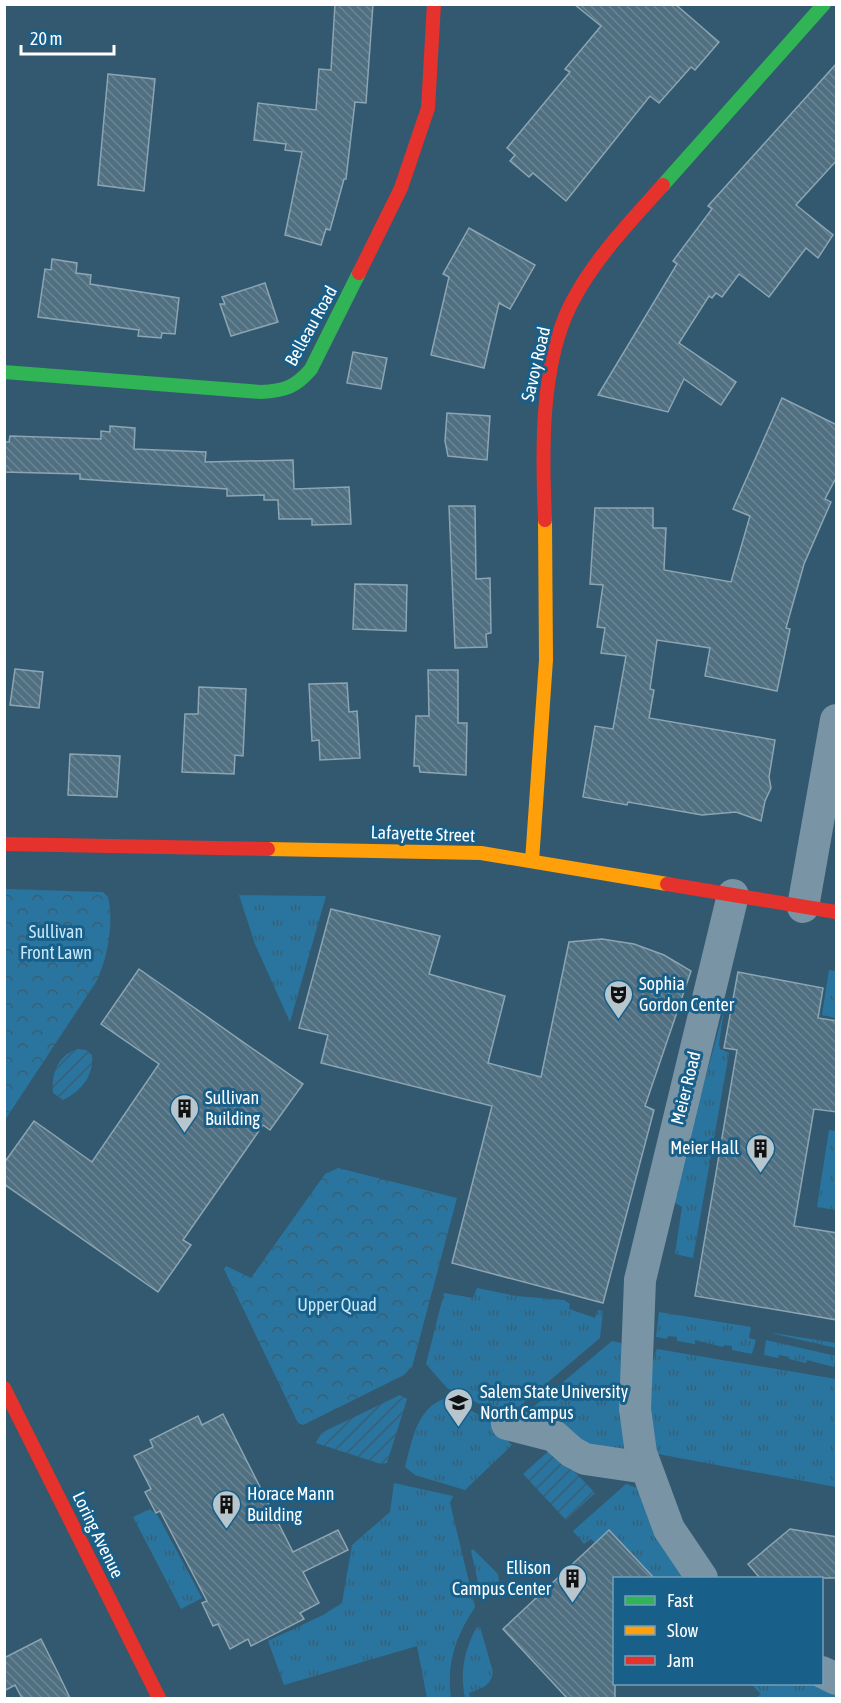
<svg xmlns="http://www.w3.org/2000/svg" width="841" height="1703" font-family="'Asap Condensed',sans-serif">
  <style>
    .grass { fill: url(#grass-tufts) }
    .forest { fill: url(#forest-crowns) }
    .garden { fill: url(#garden-furrows) }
    .building { fill: url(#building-back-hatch); stroke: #8da5b2; stroke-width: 1.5 }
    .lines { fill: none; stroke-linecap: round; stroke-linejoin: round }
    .street { stroke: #7994a4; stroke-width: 32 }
    .fast { stroke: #30b455; stroke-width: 14 }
    .slow { stroke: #ff9f0a; stroke-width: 14 }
    .jam { stroke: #e5322d; stroke-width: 14 }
    .labels { text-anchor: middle; stroke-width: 6; stroke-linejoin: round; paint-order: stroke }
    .street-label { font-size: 18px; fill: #fff; stroke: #185f89 }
    .park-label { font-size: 18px; fill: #c6e8fa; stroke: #185f89 }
    .poi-label { font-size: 18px; fill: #fff; stroke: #185f89; text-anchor: start }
  </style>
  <defs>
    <pattern id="grass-tufts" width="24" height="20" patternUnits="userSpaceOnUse" patternTransform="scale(1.5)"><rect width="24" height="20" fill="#29759f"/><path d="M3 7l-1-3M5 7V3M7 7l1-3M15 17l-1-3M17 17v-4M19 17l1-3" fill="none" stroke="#3c5e71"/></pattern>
    <pattern id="forest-crowns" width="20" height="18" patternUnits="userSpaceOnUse" patternTransform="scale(1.5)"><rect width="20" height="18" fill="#29759f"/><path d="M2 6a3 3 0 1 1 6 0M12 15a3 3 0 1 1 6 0" fill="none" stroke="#3c5e71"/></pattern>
    <pattern id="garden-furrows" width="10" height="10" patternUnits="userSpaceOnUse" patternTransform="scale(1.5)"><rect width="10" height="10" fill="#29759f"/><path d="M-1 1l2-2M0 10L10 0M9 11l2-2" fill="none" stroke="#3c5e71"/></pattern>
    <pattern id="building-back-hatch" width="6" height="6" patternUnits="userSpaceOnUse" patternTransform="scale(1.5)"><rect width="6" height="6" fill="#506f81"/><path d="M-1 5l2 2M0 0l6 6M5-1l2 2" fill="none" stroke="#6a8594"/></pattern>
  </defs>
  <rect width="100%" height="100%" fill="#32596f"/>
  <g class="grass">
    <path d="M239,895l87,1 -36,126 -35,-78z"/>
    <path d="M829,970l7,1v47l-14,-3z"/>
    <path d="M724,1010l-5,34 1,5 9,4 -36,205 -18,-4 7,-47 -10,-6z"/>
    <path d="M829,1130l7,1v79l-19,-3z"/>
    <path d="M477,1288l39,8 48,4 6,4 -1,5 26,9 3,-8 5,1 -3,27 -91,77 -15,-4 -47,-23 -21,-24 18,-71 29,5z"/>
    <path d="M659,1312l92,15 -2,11 7,2 -4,14 -20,-4v-4l-8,-1 -1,2 -28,-7v4l-18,-3v-4l-9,-1 -1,3 -11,-2z"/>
    <path d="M773,1333l63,10v5l-61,-14z"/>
    <path d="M766,1340l70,16 -2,11 -27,-7 -1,3 -17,-4v-2l-10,-2 -1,3 -14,-3z"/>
    <path d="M612,1341l13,3v105l-47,-4 -53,-31z"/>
    <path d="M657,1349l179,30v108l-178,-33c-9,-27 -13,-78 -1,-105z"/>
    <path d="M447,1398l55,29 -2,6 12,12 -47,45 -50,-15 -10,-8c7,-26 12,-61 42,-69z"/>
    <path d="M394,1483l59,13 -3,7 25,104c-19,29 -29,56 -24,91h-24l-10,-52 -133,39 -16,-44 55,-26 19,-12 10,-58 38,-33z"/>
    <path d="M626,1484l11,4 19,44 30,46h-32l-45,-48 -14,13 -4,-4 -7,5 -11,-13z"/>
    <path d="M150,1509l8,7 44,82 -21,11 -48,-92z"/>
    <path d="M473,1549l25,25 1,7 -13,13 -6,-3 -9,-40z"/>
    <path d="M480,1627l13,45c-2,14 -11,16 -24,21l1,5h-5c-5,-27 -1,-46 11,-70z"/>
    <path d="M751,1684h61l24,10v4h-80l5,-4z"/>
  </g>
  <g class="forest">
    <path d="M5,889l98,3 5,5c6,25 0,61 -12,85l-91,138z"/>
    <path d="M338,1168l119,30 -45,169 -8,8 -101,50 -5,-2 -74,-154 2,-3 25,12 74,-104z"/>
  </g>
  <g class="garden">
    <path d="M78,1049l8,1 6,5c2,21 -11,36 -29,45l-10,-7c-2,-20 5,-38 25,-44z"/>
    <path d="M400,1395l7,4 -20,64 -6,1 -65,-21 5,-10z"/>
    <path d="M552,1448l43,45 -29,27 -43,-46z"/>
  </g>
  <g class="building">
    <path d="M335,4h38l-7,99 -11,-1 -9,77h-2l-14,51 -4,-1 -5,16 -36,-10 17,-83 -17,-2 1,-6 -32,-4 4,-37 58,7 3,-41 12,1z"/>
    <path d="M574,4h101l44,38 -24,28 -4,-3 -32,36 -9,-7 -84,105 -33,-28 -4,4 -19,-16 5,-6 -8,-7 63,-76 -5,-3 36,-43z"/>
    <path d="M837,63v97l-41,45 37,30 -15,23 -12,-10 -37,49 -30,-23 -17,23 -6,-4 -4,5 -3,-2 -30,47 57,39 -15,23 -37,-26 -16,33 -70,-17 79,-131 -4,-3 39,-52 -4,-3z"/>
    <path d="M108,74l47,5 -11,112 -46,-6z"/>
    <path d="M469,228l66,37 -25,44 -11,-6 -15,65 -53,-13 18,-78 -6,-3z"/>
    <path d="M52,259l25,4 -1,10 15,2 -1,9 89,14 -4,36 -13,-1 -1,5 -23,-2 1,-6 -101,-13 7,-48 6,1z"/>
    <path d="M265,283l13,39 -47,14 -11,-32h5l-3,-7z"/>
    <path d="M353,352l34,6 -6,31 -34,-6z"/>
    <path d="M782,398l55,27v51l-12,23 6,3 -27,62 -18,64 4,1 -13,62 -72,-15 5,-28 -53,-8 -7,49 4,1 -5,28 126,22 -6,37 2,11 -6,13 -4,20 -25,-9 -34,3 -74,-13 -1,3 -44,-8 12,-71 18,3 13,-73 -25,-3 4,-25 -8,-1 6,-42 -13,-1 5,-76h58v20h13l-2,42 67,12 19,-66 -17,-7z"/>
    <path d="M447,413l43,3 -3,44 -39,-4 -3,-15z"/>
    <path d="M110,426l25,2 -1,21 72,3 -1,10 88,-2 1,29 55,-2 2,37 -39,1v-6h-33l-1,-19h-14v-5l-37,1v-7l-147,-10v-5l-76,-2v-30h5l1,-6 91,3v-8l9,1z"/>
    <path d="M449,506h26l1,73 14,-1 1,55 -5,1 1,13 -32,1z"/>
    <path d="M355,584l52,1 -1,46 -53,-2z"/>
    <path d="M15,669l28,3 -4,36 -29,-3z"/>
    <path d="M428,670h30v53h9l-1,52 -46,-3 -1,-6h-5l2,-50h13z"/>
    <path d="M347,683l2,29 8,-1 3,47 -40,2 -1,-20 -7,1 -3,-57z"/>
    <path d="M199,687l47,2 -3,67 -8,-1 -1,19 -52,-2 3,-58h13z"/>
    <path d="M70,754l50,2 -3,41 -49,-2z"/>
    <path d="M331,909l109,27 -11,38 76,22 -17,67 53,14 28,-135 33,-3 32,5 30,11 27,16 -46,135 9,4 -51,193 -151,-40 40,-157 -171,-43 7,-28 -29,-7z"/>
    <path d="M139,969l164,115 -33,46 -7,-5 -80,115 8,5 -33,47 -154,-108v-21l30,-42 58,41 67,-98 -58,-40z"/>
    <path d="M738,972l85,16 -5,30 19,3v91l-23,-3 -20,117 43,7v87l-142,-24 42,-246 -13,-2z"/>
    <path d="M223,1414l70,138 45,-22 10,20 -45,22 16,31 -19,10 4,6 -53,27 -3,-7 -18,10 -12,-25 -5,2 -11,-23 5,-2 -47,-90 -4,2 -11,-21 6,-3 -17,-33 19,-9 -3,-7 48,-24 4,9z"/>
    <path d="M790,1529l47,8v41h-77l-12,-14z"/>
    <path d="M609,1530l45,48h-39v120h-48l-64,-69z"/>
    <path d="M41,1639l18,36 11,23h-48l-7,-13 -11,6v-33z"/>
  </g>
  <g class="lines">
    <g class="street">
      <path d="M803,907l33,-187"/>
      <path d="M507,1424l47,12 18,16 13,7 61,9"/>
      <path d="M702,1578l-33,-49 -28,-76 -6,-44 5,-129 93,-385"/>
      <path d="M822,1672l14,7"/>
    </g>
    <g class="fast">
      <path d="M663,185l161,-181"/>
      <path d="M4,372l257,20c23,-1 35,-5 50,-23l48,-96"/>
    </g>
    <g class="slow">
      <path d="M268,849l213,4 186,31"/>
      <path d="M532,861l14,-201 -1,-140"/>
    </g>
    <g class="jam">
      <path d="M359,273l42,-85 27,-80 6,-104"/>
      <path d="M545,520c-3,-67 -5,-155 26,-216 23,-45 59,-82 92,-119"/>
      <path d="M4,844l264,5"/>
      <path d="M667,884l169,28"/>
      <path d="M4,1388l155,310"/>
    </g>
  </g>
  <defs>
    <symbol id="theatre-pin" viewBox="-11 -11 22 30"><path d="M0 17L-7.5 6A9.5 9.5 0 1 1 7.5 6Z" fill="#b7c5cd" stroke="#185f89"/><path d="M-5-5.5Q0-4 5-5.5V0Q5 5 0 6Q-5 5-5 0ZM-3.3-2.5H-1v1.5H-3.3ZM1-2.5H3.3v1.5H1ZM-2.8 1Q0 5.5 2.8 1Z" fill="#111"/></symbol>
    <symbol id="building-pin" viewBox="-11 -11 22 30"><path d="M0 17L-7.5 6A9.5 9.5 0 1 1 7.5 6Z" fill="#b7c5cd" stroke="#185f89"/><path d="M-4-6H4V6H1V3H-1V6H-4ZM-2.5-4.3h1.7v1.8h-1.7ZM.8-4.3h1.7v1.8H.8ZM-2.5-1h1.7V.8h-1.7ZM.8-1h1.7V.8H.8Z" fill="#111"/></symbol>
    <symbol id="university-pin" viewBox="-11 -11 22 30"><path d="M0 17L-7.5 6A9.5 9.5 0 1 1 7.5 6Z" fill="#b7c5cd" stroke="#185f89"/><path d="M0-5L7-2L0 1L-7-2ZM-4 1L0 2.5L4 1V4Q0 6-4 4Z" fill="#111"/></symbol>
  </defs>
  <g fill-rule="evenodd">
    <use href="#theatre-pin" x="602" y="978" width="33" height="45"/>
    <use href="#building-pin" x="168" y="1092" width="33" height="45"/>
    <use href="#building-pin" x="744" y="1132" width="33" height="45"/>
    <use href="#university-pin" x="442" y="1386" width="33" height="45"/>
    <use href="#building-pin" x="210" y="1488" width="33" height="45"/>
    <use href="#building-pin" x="556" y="1562" width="33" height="45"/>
  </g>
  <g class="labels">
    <g class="street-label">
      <text transform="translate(311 326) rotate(-61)" y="6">Belleau Road</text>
      <text transform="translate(536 364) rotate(-77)" y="6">Savoy Road</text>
      <text transform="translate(423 834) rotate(2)" y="6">Lafayette Street</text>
      <text transform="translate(686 1088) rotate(-76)" y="6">Meier Road</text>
      <text transform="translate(98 1535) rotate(64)" y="6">Loring Avenue</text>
    </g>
    <g class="park-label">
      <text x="56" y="938">Sullivan<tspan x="56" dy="21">Front Lawn</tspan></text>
      <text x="337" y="1311">Upper Quad</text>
    </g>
    <g class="poi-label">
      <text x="639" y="990">Sophia<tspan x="639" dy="21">Gordon Center</tspan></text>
      <text x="205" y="1104">Sullivan<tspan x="205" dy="21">Building</tspan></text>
      <text x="739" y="1154" text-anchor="end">Meier Hall</text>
      <text x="480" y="1398">Salem State University<tspan x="480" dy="21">North Campus</tspan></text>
      <text x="247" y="1500">Horace Mann<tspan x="247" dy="21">Building</tspan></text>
      <text x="551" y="1574" text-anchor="end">Ellison<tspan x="551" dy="21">Campus Center</tspan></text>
    </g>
  </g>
  <rect width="841" height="1703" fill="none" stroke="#ffffff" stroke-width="12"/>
  <rect x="613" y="1577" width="210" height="108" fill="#185f89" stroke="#749fb8" stroke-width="1.5"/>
  <rect x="625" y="1596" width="30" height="9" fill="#30b455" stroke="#749fb8" stroke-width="1.5"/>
  <text x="667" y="1607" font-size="18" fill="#ffffff">Fast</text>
  <rect x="625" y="1626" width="30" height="9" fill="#ff9f0a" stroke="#749fb8" stroke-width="1.5"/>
  <text x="667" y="1637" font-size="18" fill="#ffffff">Slow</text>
  <rect x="625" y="1656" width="30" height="9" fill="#e5322d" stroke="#749fb8" stroke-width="1.5"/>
  <text x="667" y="1667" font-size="18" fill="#ffffff">Jam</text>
  <path d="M21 45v9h93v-9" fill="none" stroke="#ffffff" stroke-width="3"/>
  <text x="30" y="45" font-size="18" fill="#ffffff" stroke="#185f89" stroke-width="4.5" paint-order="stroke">20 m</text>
</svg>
